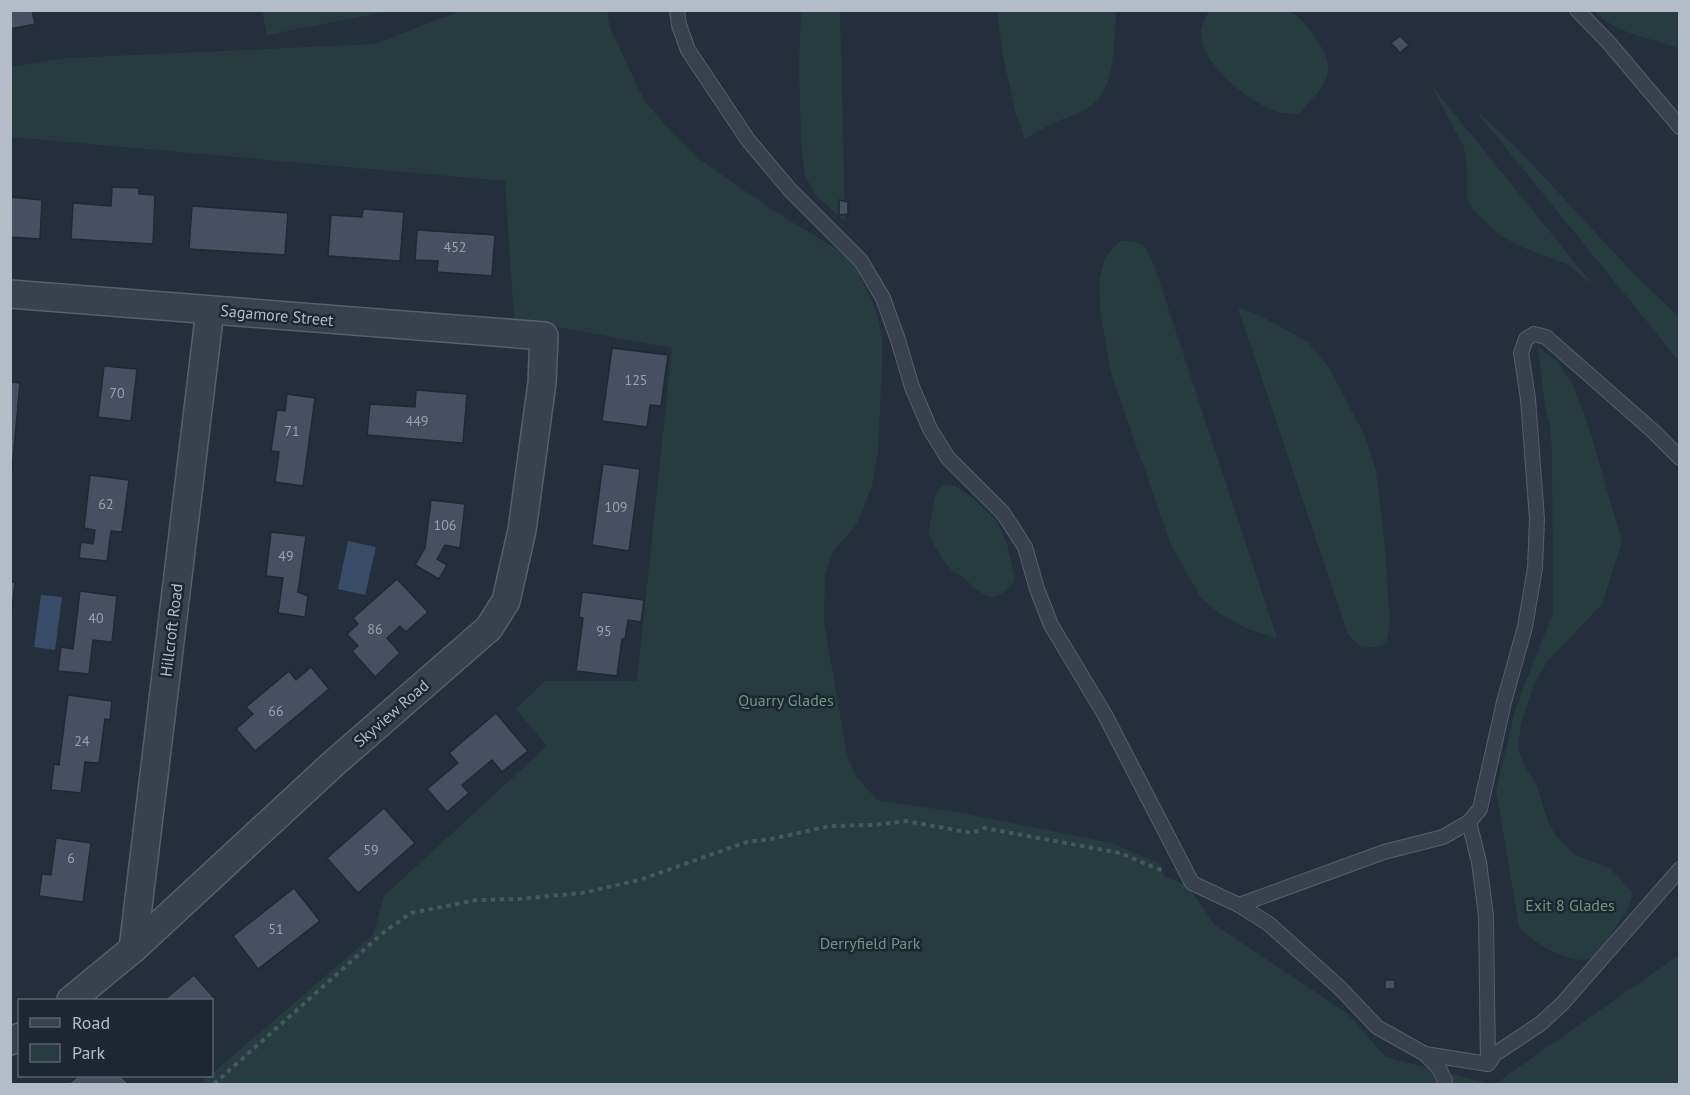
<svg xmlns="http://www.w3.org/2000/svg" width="1690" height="1095" font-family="'PT Sans',sans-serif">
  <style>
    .green { fill: #263c3f }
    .water { fill: #394c67 }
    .building { fill: #455162; stroke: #1f2835; stroke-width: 1.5 }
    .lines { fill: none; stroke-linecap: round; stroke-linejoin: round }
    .lane-casing { stroke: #565f6c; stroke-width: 16 }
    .street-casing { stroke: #565f6c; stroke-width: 30 }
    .path { stroke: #44595c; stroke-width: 4; stroke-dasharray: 4.5 4.5; stroke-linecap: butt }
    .lane { stroke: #38414e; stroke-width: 14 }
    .street { stroke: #38414e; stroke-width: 27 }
    .labels { text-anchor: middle; stroke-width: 5; stroke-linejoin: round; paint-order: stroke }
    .number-label { font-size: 14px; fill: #98a1af }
    .street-label { font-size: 16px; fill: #b4bcc9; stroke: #1d2633 }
    .park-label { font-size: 16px; fill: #6b9a76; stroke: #1d2633 }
  </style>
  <rect width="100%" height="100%" fill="#242f3e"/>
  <g class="green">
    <path d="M262,10h128v1l-123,24z"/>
    <path d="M460,11h147l3,17 34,72 21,25 34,34 75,52 64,39 15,11 24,52 5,24v28l-4,88 -6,33 -15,38 -23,26 -9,25 -1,49 24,135 8,17 21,24 80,12 155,31 48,21 5,13 22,8 27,39 134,90 38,43 105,27h-1291l173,-149 11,-39 163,-150 -31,-37 29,-28h92l35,-333 -158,-29 -9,-138 -494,-44 -1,-70 57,-9 308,-14z"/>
    <path d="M801,11h39l5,210 -28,-24 -12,-21 -4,-33 -2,-79z"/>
    <path d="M997,11h118l1,6c-3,28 0,69 -24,88 -11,9 -26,12 -38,18 -10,5 -20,11 -29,16l-9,-25 -13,-59z"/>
    <path d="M1209,11h80c12,6 18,16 26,27 27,36 8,47 -16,76 -8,-1 -17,0 -24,-3 -26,-9 -71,-45 -74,-74 -1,-8 4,-20 8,-26z"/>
    <path d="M1595,11h84v38c-28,-12 -63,-14 -84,-38z"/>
    <path d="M1431,85l162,200 -26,-21 -48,-18 -21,-12 -25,-24 -6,-12v-32l-3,-19z"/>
    <path d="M1475,110l38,34 123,132 43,41v44z"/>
    <path d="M1122,241h11l11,4 10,20 123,373 -29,-9 -28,-15 -19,-16 -30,-53 -60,-172 -11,-62 -1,-29 5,-22 9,-13z"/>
    <path d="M1238,308l19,6 51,28 21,26 36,68 11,35 8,65 6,88 -3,15 -5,7 -20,2 -14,-14z"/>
    <path d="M1538,347l20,15 15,23 17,46 32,111 -20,62 -55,58 -12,20 -14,41 -3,25 5,15 13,21 13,40 9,14 17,17 35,13 22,24c1,12 -9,23 -15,33 -7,10 -14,27 -25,33 -20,9 -62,-16 -73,-32l-23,-136 20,-83 37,-94 -1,-161 -2,-27 -5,-18z"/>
    <path d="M943,485l12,1 18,12 23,22 11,24 8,36c-21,28 -32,16 -52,-3 -4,-3 -8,-4 -12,-7 -9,-11 -16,-24 -23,-36l8,-41z"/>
    <path d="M1679,955v129h-183l13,-10z"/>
  </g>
  <g class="water">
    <path d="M348,541l28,6 -11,48 -27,-6z"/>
    <path d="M41,595l21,2 -7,53 -21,-3z"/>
  </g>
  <g class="building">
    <path d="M10,10h22l3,14 -25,5z"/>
    <path d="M1400,36l9,9 -9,8 -9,-10z"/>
    <path d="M112,187l27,1v6l16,1 -2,49 -82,-5 2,-36 38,3z"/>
    <path d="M10,197l32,3 -2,39 -30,-2z"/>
    <path d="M839,200l9,2v12l-9,1z"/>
    <path d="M192,206l96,7 -3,42 -96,-6z"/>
    <path d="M363,209l41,3 -4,49 -72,-5 3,-41 31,2z"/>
    <path d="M417,230l78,5 -3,41 -55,-4 1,-11 -23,-1z"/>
    <path d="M612,348l56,7 -7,51 -11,-1 -3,22 -45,-6z"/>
    <path d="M104,366l33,3 -6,52 -33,-4z"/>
    <path d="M10,382l10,1 -8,88h-2z"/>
    <path d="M416,390l51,4 -4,49 -96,-8 3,-31 45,3z"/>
    <path d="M287,394l28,4 -12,88 -28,-4 4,-30 -8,-1 6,-41 8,1z"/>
    <path d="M603,464l37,5 -11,82 -37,-6z"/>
    <path d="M90,475l39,5 -7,52 -11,-1 -4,30 -28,-3 2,-16 12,2 2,-14 -11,-2z"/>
    <path d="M431,500l34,4 -5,44 -15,-3 -8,14 10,6 -8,14 -24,-14 10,-17z"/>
    <path d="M271,532l35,4 -8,56 10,4 -3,21 -27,-4 5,-35 -17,-2z"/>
    <path d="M397,579l31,33 -22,20 -6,-6 -13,12 13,15 -25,24 -23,-26 6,-5 -11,-12 11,-10 -5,-6z"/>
    <path d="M10,582h5l-4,36 -1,-1z"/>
    <path d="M80,591l37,5 -5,46 -19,-2 -4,34 -31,-3 3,-24 12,2z"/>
    <path d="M582,592l62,8 -3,22 -13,-2 -3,19h-3l-5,37 -41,-5 7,-53 -4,-1z"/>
    <path d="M311,667l18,22 -74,62 -19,-22 17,-15 -7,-7 43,-36 7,9z"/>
    <path d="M68,695l44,6 -2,19 -5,-1 -6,44 -14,-1 -4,31 -30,-3 3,-26 5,1z"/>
    <path d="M496,713l32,38 -26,21 -10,-12 -30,25 7,8 -22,19 -20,-23 31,-26 -9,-10z"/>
    <path d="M384,808l31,35 -57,50 -31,-35z"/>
    <path d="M56,838l35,5 -8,59 -44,-6 3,-22 9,1z"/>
    <path d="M294,888l26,33 -62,48 -25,-33z"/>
    <path d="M194,975l21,24 -3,3 -48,-2z"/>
    <rect x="1385" y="980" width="10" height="9"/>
    <path d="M78,1076h43l8,8h-61z"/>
  </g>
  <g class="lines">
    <defs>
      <g id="lane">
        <path d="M677,10l2,15 9,25 60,90 42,50 71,71 22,37 15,42 14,47 18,42 18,29 55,55 22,34 12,42 14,36 54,90 87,168 47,22 30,19 71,64 37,39 48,27 14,14 6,13 -1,3"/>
        <path d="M1577,10l32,33 71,84"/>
        <path d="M1469,822l10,40 7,54 2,148"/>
        <path d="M1239,905l145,-53 59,-15 26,-15 11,-13 24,-107 21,-75 10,-59 2,-49 -9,-120 -7,-46 5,-14 8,-5 12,3 107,94 27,27"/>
        <path d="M1425,1054l63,10 7,-10 45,-30 22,-20 118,-135"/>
      </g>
      <g id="street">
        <path d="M10,294l534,42 -2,47 -20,147 -16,71 -17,27 -156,136 -200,185 -62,51"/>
        <path d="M133,949l77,-639"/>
        <path d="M10,1041l10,-4"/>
      </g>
    </defs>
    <use href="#lane" class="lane-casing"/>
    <use href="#street" class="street-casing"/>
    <path class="path" d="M214,1084l170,-152 27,-19 66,-13 42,-1 63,-6 57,-13 108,-38 24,-3 59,-13 44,-1 32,-4 66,12 12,-5 136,25 43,18"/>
    <use href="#lane" class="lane"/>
    <use href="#street" class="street"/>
  </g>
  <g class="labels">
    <g class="number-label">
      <text x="455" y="252">452</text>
      <text x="636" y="385">125</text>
      <text x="117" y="398">70</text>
      <text x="417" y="426">449</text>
      <text x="292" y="436">71</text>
      <text x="106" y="509">62</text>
      <text x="616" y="512">109</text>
      <text x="445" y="530">106</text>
      <text x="286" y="561">49</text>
      <text x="96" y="623">40</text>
      <text x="375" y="634">86</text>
      <text x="604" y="636">95</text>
      <text x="276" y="716">66</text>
      <text x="82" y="746">24</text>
      <text x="371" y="855">59</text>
      <text x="71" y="863">6</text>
      <text x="276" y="934">51</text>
    </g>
    <g class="street-label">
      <text transform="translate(277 315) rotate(5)" y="6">Sagamore Street</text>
      <text transform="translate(171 630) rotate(-83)" y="6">Hillcroft Road</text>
      <text transform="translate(391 713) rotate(-41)" y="6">Skyview Road</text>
    </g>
    <g class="park-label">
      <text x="786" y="706">Quarry Glades</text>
      <text x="1570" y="911">Exit 8 Glades</text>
      <text x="870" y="949">Derryfield Park</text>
    </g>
  </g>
  <rect width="1690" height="1095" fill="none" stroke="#b4bcc9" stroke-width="24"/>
  <rect x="18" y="999" width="195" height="78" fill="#1d2633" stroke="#59626f" stroke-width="1.5"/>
  <rect x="30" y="1018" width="30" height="9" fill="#38414e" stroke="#59626f" stroke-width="1.5"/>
  <text x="72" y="1029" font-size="18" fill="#b4bcc9">Road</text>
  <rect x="30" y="1044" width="30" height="18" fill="#263c3f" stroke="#59626f" stroke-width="1.5"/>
  <text x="72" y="1059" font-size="18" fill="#b4bcc9">Park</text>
</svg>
